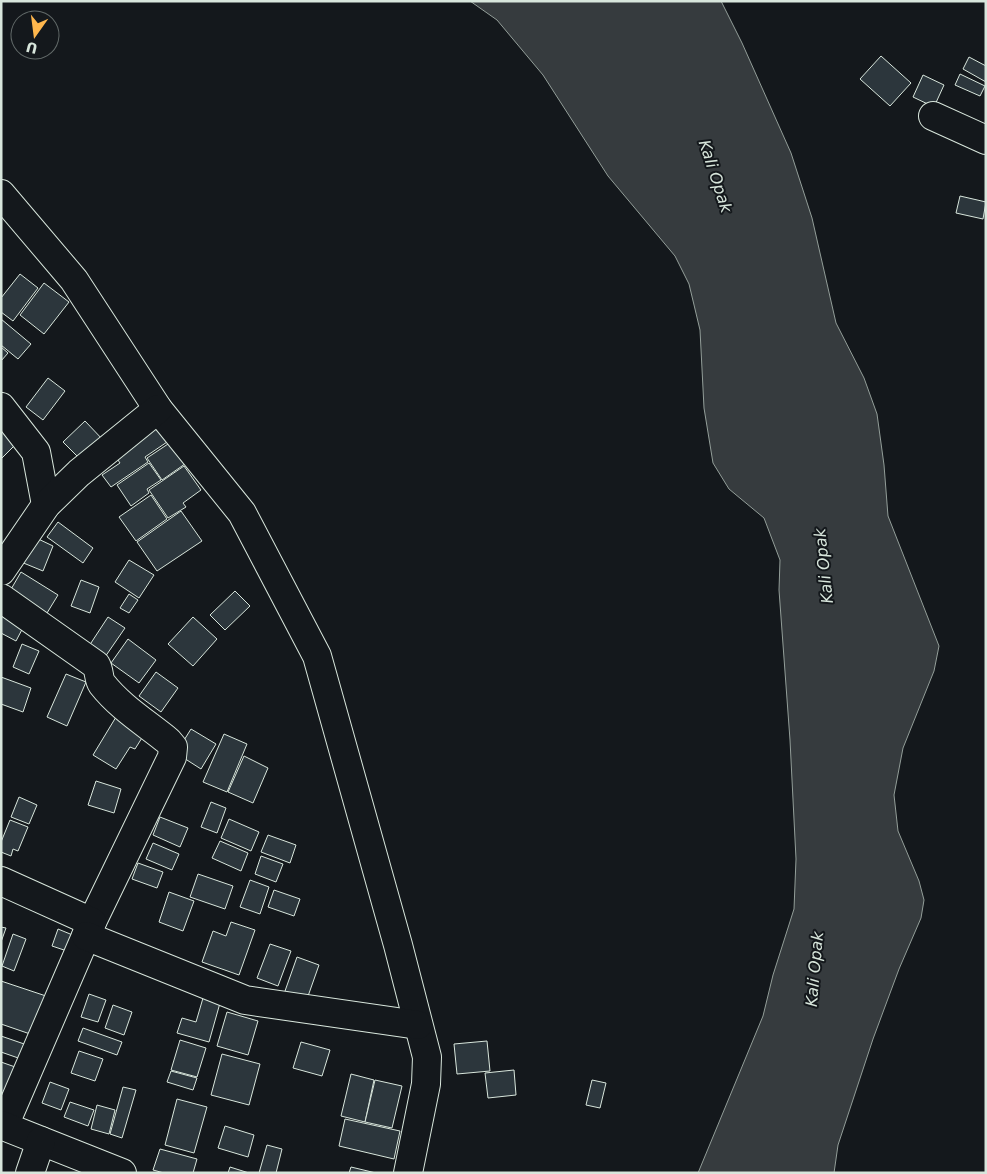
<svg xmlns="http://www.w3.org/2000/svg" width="987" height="1174" font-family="'DejaVu Sans',sans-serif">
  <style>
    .water { fill: #363b3e; stroke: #939e99 }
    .building { fill: #2c363c; stroke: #d8e6dc }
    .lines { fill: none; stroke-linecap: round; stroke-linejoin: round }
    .minor-casing { stroke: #d8e6dc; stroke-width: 30 }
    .minor { stroke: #14181c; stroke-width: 28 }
    .labels { text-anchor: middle; stroke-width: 4; stroke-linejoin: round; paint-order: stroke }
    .water-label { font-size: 16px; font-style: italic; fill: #d8e6dc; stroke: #14181c }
  </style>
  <rect width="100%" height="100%" fill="#14181c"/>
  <path class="water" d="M470,1h251l21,42 49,110 21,65 24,105 28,55 13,36 7,51 4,51 51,130 -5,25 -31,77 -9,47 4,36 21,50 5,19 -3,18 -22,51 -26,70 -35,106 -4,28h-136l65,-157 10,-41 21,-66 2,-50 -6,-119 -11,-150 1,-30 -16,-42 -35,-29 -16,-26 -9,-55 -4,-78 -11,-46 -14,-28 -67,-80 -65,-101 -46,-55z"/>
  <g class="building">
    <path d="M881,56l30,27 -21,23 -30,-27z"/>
    <path d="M969,57l17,9v16l-23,-13z"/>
    <path d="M960,74l25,12 -5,10 -25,-11z"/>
    <path d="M923,75l21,10 -10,22 -21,-10z"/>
    <path d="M960,196l26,6 -3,17 -27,-6z"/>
    <path d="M20,274l18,14 -25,33 -12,-9v-14z"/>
    <path d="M44,283l25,19 -25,32 -24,-19z"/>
    <path d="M1,319l30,25 -13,15 -17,-14z"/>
    <path d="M1,347l7,6 -7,8z"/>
    <path d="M48,378l17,13 -22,29 -17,-13z"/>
    <path d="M156,419l14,21 -25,17 3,5 -37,25 -9,-12 18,-12 -9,-13z"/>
    <path d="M1,421l19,19 -19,19z"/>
    <path d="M85,421l19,20 -22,20 -19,-19z"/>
    <path d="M177,438l15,21 -30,21 -15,-22z"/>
    <path d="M149,463l12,17 -14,9 2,4 -18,13 -14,-21z"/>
    <path d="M184,466l17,24 -18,13 3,4 -18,11 -19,-28z"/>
    <path d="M151,495l16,24 -31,22 -17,-24z"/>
    <path d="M181,511l21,30 -45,30 -20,-29z"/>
    <path d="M58,522l35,26 -10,15 -36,-26z"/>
    <path d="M32,536l21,10 -10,25 -22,-9z"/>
    <path d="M129,560l25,15 -15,23 -24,-16z"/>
    <path d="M21,572l37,23 -11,18 -37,-22z"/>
    <path d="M81,580l18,7 -9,26 -19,-7z"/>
    <path d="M235,591l15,15 -25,24 -15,-15z"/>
    <path d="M129,594l9,6 -9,13 -9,-5z"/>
    <path d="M1,606l26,14 -11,21 -15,-8z"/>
    <path d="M108,617l17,11 -20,29 -16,-11z"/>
    <path d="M193,617l24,22 -24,27 -25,-22z"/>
    <path d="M128,639l28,21 -17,23 -28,-20z"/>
    <path d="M22,644l17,7 -10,23 -16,-7z"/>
    <path d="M156,672l22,16 -17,24 -22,-16z"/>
    <path d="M66,674l20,8 -19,44 -20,-9z"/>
    <path d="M1,677l30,11 -8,24 -22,-8z"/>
    <path d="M116,717l29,16 -10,16 -5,-2 -14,22 -23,-14z"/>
    <path d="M191,729l25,15 -15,25 -25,-16z"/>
    <path d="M224,734l23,10 -20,48 -24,-10z"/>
    <path d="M244,756l24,12 -15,35 -25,-11z"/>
    <path d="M96,781l25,8 -7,24 -26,-8z"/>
    <path d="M19,797l18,8 -8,19 -18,-7z"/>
    <path d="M211,802l15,6 -9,25 -16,-6z"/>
    <path d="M160,817l28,11 -8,19 -27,-12z"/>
    <path d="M229,819l30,13 -8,19 -30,-13z"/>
    <path d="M10,820l18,7 -10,24 -5,-2 -2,7 -10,-4v-10z"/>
    <path d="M268,835l28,10 -6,18 -29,-11z"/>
    <path d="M220,841l28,12 -7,18 -29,-13z"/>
    <path d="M153,843l26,11 -7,16 -26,-11z"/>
    <path d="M261,856l22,8 -7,18 -21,-8z"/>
    <path d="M138,863l25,9 -6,16 -25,-9z"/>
    <path d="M198,874l35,12 -8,23 -35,-12z"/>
    <path d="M250,880l19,7 -9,27 -20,-7z"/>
    <path d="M274,890l26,9 -6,17 -26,-9z"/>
    <path d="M169,892l25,9 -11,30 -24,-9z"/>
    <path d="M231,922l24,8 -16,45 -37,-13 11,-31 13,5z"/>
    <path d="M1,927l5,1 -5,14z"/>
    <path d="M58,929l17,7 -5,16 -18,-6z"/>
    <path d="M13,934l13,5 -12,32 -12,-5z"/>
    <path d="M270,944l21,7 -13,35 -21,-8z"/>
    <path d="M297,957l22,8 -12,34 -22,-8z"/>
    <path d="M1,981l48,16 -13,39 -35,-12z"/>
    <path d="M89,994l17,6 -8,22 -17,-5z"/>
    <path d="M203,998l17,5 -11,39 -32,-9 5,-15 14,4z"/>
    <path d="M113,1005l19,7 -8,23 -19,-7z"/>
    <path d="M227,1012l31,9 -10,34 -31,-9z"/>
    <path d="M83,1028l39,14 -5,13 -39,-14z"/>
    <path d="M1,1036l29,10 -6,14 -23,-8z"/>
    <path d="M180,1040l26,8 -9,29 -26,-7z"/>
    <path d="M487,1041l3,30 -33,3 -3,-30z"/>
    <path d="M301,1042l29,8 -8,26 -29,-8z"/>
    <path d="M79,1051l24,8 -8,22 -24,-8z"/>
    <path d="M222,1054l38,10 -11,41 -38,-10z"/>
    <path d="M1,1062l17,6 -10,27 -7,-3z"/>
    <path d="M514,1070l2,25 -28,3 -3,-25z"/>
    <path d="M171,1071l26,7 -4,12 -26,-8z"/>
    <path d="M351,1074l23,6 -9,42 -24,-6z"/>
    <path d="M375,1080l27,6 -10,42 -27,-6z"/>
    <path d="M592,1080l14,3 -6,25 -14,-3z"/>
    <path d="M50,1082l19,7 -8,21 -19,-7z"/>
    <path d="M123,1087l13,3 -14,48 -12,-4z"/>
    <path d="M177,1099l30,8 -13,46 -29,-8z"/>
    <path d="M70,1102l24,8 -6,16 -24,-9z"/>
    <path d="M97,1105l18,5 -6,24 -18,-5z"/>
    <path d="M345,1119l55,12 -6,28 -55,-13z"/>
    <path d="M225,1126l29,9 -6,22 -30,-9z"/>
    <path d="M267,1145l15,4 -6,24h-17z"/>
    <path d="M160,1149l37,10 -4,14h-29l-11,-3z"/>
    <path d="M230,1167l19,6h-21z"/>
    <path d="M351,1167l25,6h-27z"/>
  </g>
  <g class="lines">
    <defs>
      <g id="minor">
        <path d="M933,116l53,24"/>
        <path d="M1,194l73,86 84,129 84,104 75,143 81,289 29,112 -1,27 -18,89"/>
        <path d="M1,407l35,45 10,53"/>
        <path d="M1,571l45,-66 33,-32 79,-64"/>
        <path d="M1,598l95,67c4,7 2,13 6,19 18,23 44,39 66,57l5,6 -1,10 -80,165 -88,204"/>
        <path d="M1,881l91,41"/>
        <path d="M86,936l159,64 173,25"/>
        <path d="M1,1125l121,48"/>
        <path d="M30,1173l11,-32"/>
      </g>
    </defs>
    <use href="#minor" class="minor-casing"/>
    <use href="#minor" class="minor"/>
  </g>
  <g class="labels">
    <g class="water-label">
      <text transform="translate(716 176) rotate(72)" y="6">Kali Opak</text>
      <text transform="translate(823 566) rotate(-96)" y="6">Kali Opak</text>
      <text transform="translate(814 969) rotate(-85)" y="6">Kali Opak</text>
    </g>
  </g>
  <rect width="987" height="1174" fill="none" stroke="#d8e6dc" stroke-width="5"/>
  <g transform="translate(35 35) rotate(194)"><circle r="24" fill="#14181c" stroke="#626a69"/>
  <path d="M0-4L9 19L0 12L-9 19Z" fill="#ffb74d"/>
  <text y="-8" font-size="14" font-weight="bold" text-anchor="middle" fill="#d8e6dc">U</text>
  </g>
</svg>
